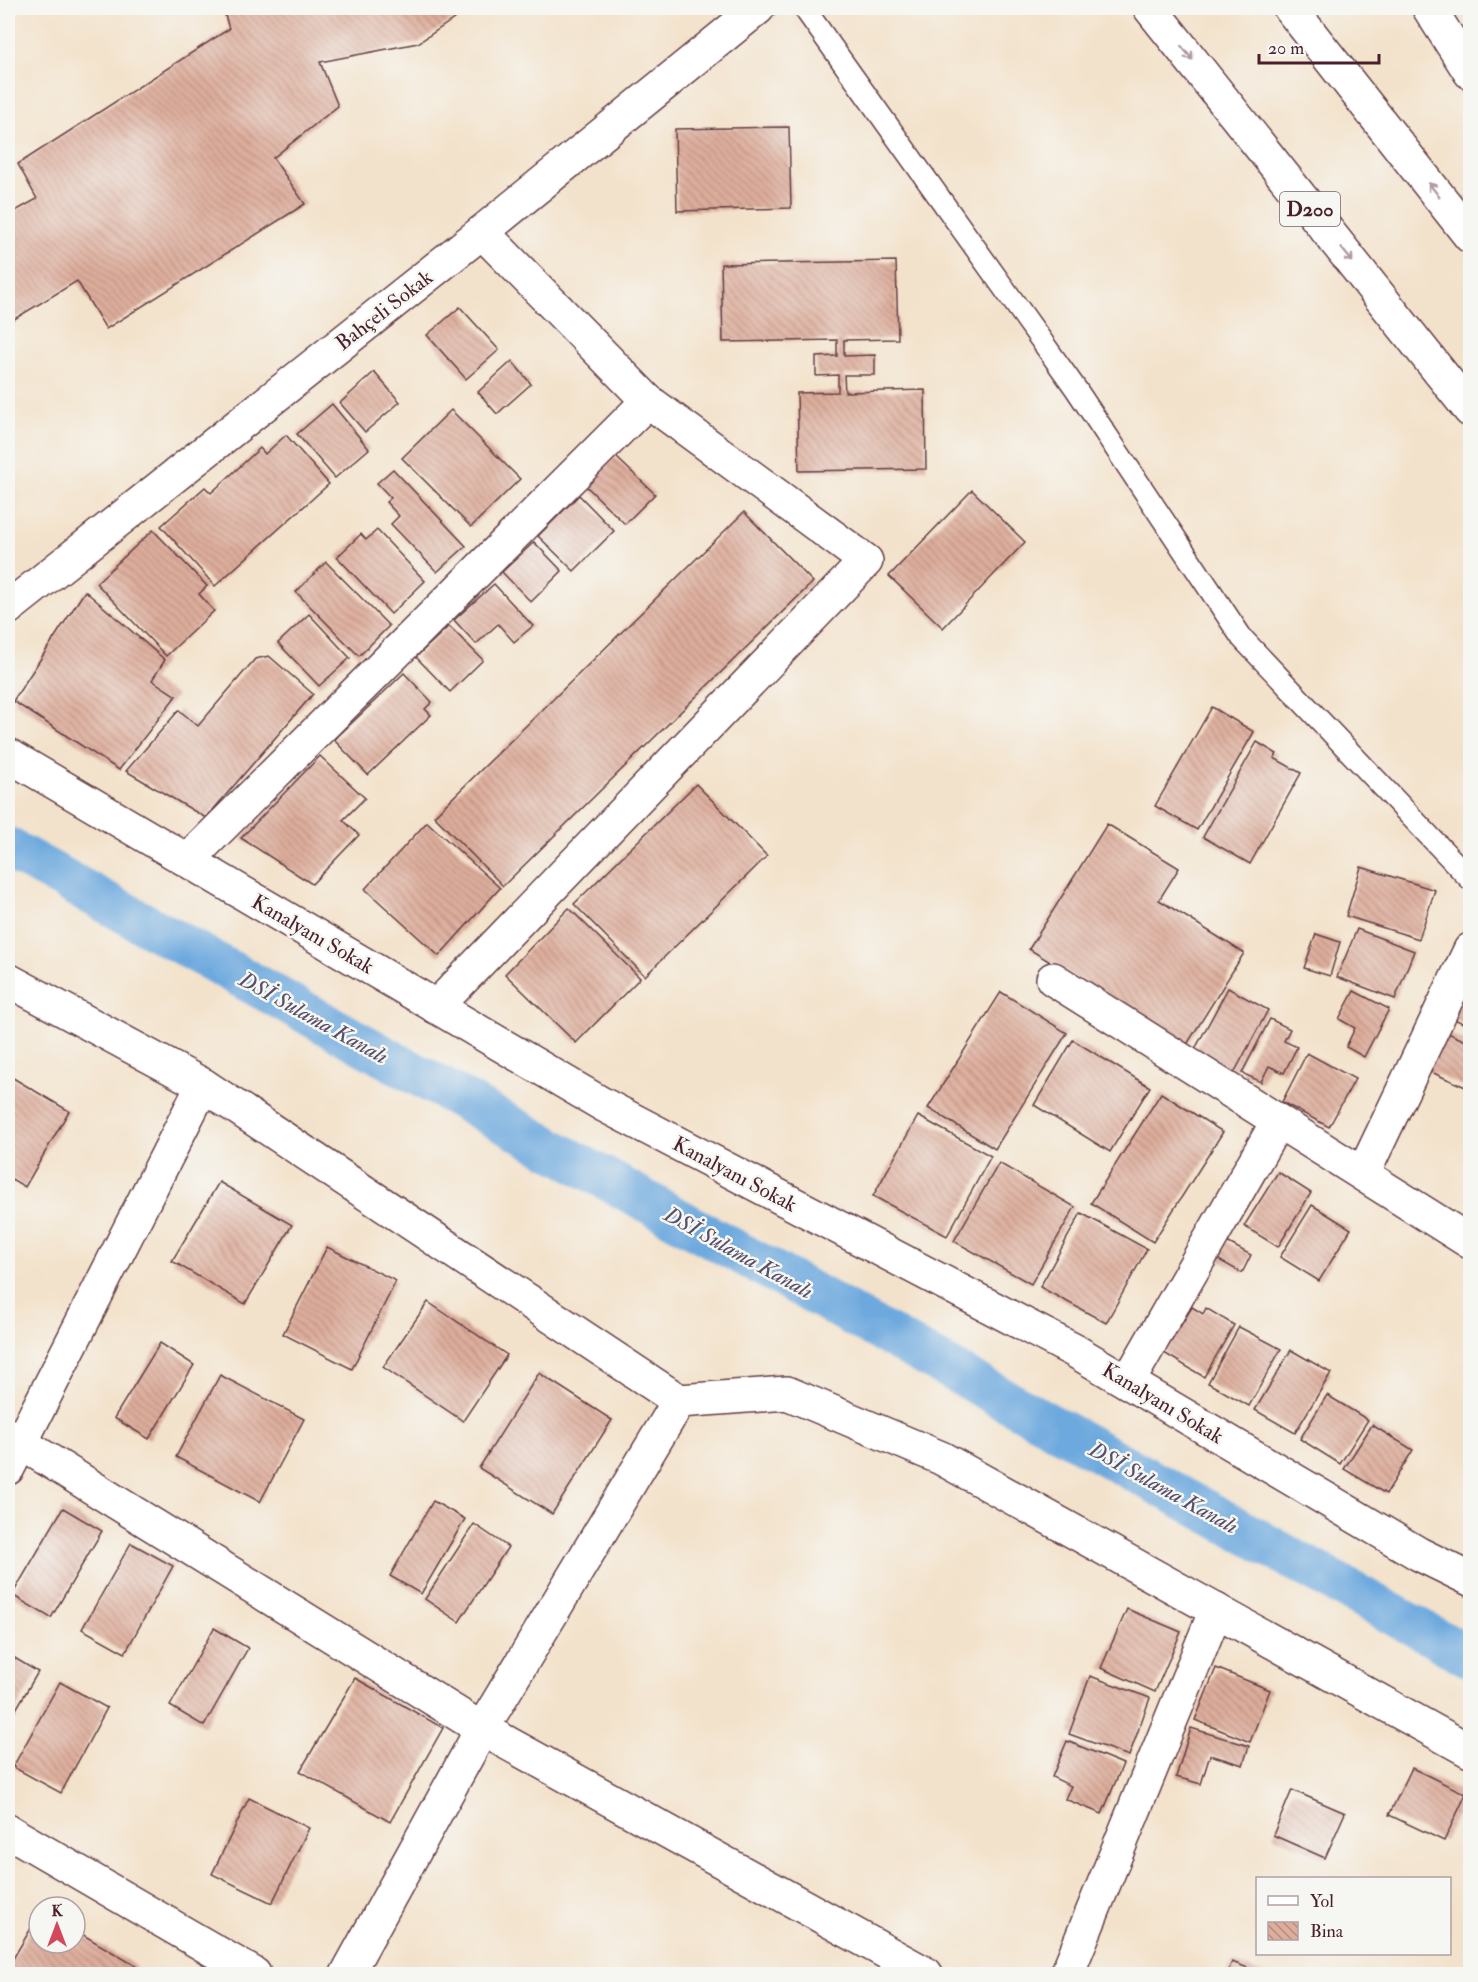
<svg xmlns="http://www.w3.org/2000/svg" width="1478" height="1982" font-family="'IM FELL Double Pica',serif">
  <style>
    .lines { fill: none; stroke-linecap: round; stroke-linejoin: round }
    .canal { stroke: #6da9de; stroke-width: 42 }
    .building { fill: url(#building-back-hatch) }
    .lane-casing { stroke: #633c43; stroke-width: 24 }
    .street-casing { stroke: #633c43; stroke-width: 36 }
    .highway-casing { stroke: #633c43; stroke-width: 36 }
    .lane { stroke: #fff; stroke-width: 21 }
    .street { stroke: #fff; stroke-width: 33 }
    .highway { stroke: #fff; stroke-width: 33 }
    .oneway { stroke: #ae9aa0 }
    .labels { text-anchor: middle; stroke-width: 5; stroke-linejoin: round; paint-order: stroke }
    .shield { fill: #f6f6f2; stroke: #7e6067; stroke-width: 1.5 }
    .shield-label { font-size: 20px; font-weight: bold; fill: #4a1f2b }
    .street-label { font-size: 21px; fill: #4a1f2b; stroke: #f6f6f2 }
    .water-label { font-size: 22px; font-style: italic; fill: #564f6a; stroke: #f6f6f2 }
  </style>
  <defs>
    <pattern id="building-back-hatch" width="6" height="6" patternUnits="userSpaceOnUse" patternTransform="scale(1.5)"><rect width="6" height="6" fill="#deae9c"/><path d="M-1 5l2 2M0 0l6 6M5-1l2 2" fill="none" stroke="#b68d7f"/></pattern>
  </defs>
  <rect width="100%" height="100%" fill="#f6f6f2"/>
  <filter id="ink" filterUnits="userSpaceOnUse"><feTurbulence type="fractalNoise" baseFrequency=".0167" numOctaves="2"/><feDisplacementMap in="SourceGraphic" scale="12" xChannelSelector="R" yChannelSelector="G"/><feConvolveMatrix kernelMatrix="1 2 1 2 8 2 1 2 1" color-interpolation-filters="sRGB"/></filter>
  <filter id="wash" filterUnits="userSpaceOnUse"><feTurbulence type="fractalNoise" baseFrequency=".008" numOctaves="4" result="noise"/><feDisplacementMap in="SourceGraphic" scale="24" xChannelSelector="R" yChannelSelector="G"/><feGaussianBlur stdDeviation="1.35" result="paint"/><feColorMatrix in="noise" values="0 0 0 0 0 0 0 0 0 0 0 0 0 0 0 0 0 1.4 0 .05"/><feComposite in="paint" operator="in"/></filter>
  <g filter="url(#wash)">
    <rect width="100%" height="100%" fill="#f3e2cb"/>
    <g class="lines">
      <path class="canal" d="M8,848l1462,809"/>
    </g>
    <g id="blocks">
      <g class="building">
        <path d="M223,8h247l-52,35 -98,19 18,44 -65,52 32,46 -199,125 -29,-48 -69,42v-108l29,-16 -19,-35 211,-135z"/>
        <path d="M789,127l2,81 -114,3 -2,-82z"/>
        <path d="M896,261l2,78 -54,1v16l31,-1v20h-31l1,17 80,-2 1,79 -127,2 -2,-78 41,-1v-17l-22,1v-19l21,-1v-16l-114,2 -2,-78z"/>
        <path d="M460,307l39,43 -33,29 -39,-44z"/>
        <path d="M512,361l19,23 -34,30 -19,-22z"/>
        <path d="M374,372l26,30 -35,30 -25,-29z"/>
        <path d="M332,404l37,45 -34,29 -38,-44z"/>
        <path d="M451,410l69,69 -49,48 -69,-69z"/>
        <path d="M286,435l43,49 -114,102 -54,-60 44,-39 6,6 49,-45 5,6z"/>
        <path d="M615,456l40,38 -30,30 -39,-38z"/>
        <path d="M393,469l73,77 -29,26 -46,-48 8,-8 -13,-14 5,-4 -14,-15z"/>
        <path d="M972,490l53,52 -82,86 -54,-52z"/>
        <path d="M579,495l35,36 -40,40 -36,-35z"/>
        <path d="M744,512l69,70 -310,304 -69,-70z"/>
        <path d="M153,530l54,56 -8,8 15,17 -48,45 -70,-73z"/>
        <path d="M377,530l48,51 -34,33 -54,-57 24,-23 5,6z"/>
        <path d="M534,542l28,29 -31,31 -29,-30z"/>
        <path d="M326,562l63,64 -30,30 -63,-64z"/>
        <path d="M494,584l39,42 -19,16 -16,-18 -22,20 -22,-24z"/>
        <path d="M85,591l80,69 -13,20 24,16 -57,74 -106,-69z"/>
        <path d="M309,614l41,44 -31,28 -41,-43z"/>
        <path d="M449,626l34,34 -33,32 -34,-35z"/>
        <path d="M269,656l44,38 -107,124 -80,-47 53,-61 19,16 57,-67z"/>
        <path d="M404,673l28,29 -7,7 6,6 -63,60 -34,-35z"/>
        <path d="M1212,707l42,25 -57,98 -42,-24z"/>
        <path d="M1257,742l20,12 -3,4 27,15 -51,91 -47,-27z"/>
        <path d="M320,756l45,42 -22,22 16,15 -47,49 -71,-46z"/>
        <path d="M696,784l71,72 -122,120 -71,-72z"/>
        <path d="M427,822l73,66 -61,68 -74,-67z"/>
        <path d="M1107,824l72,44 -20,32 85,53 -58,93 -157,-97z"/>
        <path d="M1361,867l74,23 -16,49 -73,-23z"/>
        <path d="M569,908l71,70 -64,65 -71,-69z"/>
        <path d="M1357,929l57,22 -19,48 -58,-22z"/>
        <path d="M1316,934l24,8 -10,34 -26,-8z"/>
        <path d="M1470,978v48l-23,-10z"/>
        <path d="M1228,988l40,22 -34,63 -40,-22z"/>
        <path d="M1354,991l35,18 -25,48 -18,-10 9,-19 -16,-9z"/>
        <path d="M1001,992l66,41 -72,116 -67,-41z"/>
        <path d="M1270,1019l20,10 -6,12 13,6 -13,26 -15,-7 -8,16 -19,-9z"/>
        <path d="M1439,1029l31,14v46l-48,-21z"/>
        <path d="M1073,1040l77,47 -40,65 -76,-47z"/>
        <path d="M1307,1053l48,26 -26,48 -47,-25z"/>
        <path d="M8,1075l61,36 -44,76 -17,-10z"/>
        <path d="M1161,1093l62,39 -70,110 -62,-39z"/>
        <path d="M918,1116l73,40 -44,80 -74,-40z"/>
        <path d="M999,1163l76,44 -44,77 -77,-43z"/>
        <path d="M1278,1172l33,21 -33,54 -34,-21z"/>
        <path d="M219,1182l73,43 -47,79 -73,-43z"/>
        <path d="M1312,1205l39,24 -32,52 -39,-24z"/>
        <path d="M1081,1213l66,36 -41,74 -66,-36z"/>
        <path d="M1227,1242l24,13 -9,18 -25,-14z"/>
        <path d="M327,1247l69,34 -44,88 -69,-35z"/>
        <path d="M428,1302l79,53 -44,66 -80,-54z"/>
        <path d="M1192,1307l11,7 3,-6 28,17 -30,52 -40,-24z"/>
        <path d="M1239,1327l42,22 -32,57 -41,-23z"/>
        <path d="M160,1343l34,22 -45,74 -35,-21z"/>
        <path d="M1291,1350l40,23 -36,60 -40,-23z"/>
        <path d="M539,1373l73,47 -60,94 -73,-46z"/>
        <path d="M220,1375l84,44 -44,83 -84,-45z"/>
        <path d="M1327,1395l41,25 -28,44 -40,-25z"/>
        <path d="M1372,1425l41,25 -27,44 -42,-25z"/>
        <path d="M433,1501l32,18 -44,75 -31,-18z"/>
        <path d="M63,1508l39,23 -51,87 -39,-23z"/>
        <path d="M474,1524l34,23 -49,75 -34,-23z"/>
        <path d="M131,1543l42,23 -48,87 -43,-24z"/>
        <path d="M1127,1609l54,23 -26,60 -54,-24z"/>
        <path d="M214,1628l34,20 -44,78 -34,-20z"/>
        <path d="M8,1654l30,18 -30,51z"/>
        <path d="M1216,1668l54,22 -20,52 -55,-22z"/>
        <path d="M1090,1676l60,22 -21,58 -60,-22z"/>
        <path d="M355,1678l88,50 -53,94 -90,-51z"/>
        <path d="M60,1682l47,26 -46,85 -48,-26z"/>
        <path d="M1191,1728l58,18 -6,19 -33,-10 -9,29 -25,-7z"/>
        <path d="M1067,1741l56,23 -21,50 -37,-15 6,-13 -19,-9z"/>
        <path d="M1412,1768l54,26 -22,47 -55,-26z"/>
        <path d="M1292,1790l53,23 -20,45 -52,-23z"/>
        <path d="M249,1798l60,30 -37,75 -60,-29z"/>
        <path d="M39,1915v28h36v-13l61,36 -5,8h-123v-7z"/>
        <path d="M1232,1962l32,12h-37z"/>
      </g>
    </g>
  </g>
  <g filter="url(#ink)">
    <use href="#blocks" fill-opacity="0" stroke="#633c43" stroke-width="1.5"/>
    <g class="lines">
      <defs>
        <path id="lane" d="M804,8l272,381 166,249 228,241"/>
        <g id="street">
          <path d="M1429,8l41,64"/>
          <path d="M8,608l474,-376 276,-224"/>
          <path d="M8,755l594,349 473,247 344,203 51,25"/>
          <path d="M188,860l460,-459"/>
          <path d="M1053,979l417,263"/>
          <path d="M8,980l195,105 476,316"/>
          <path d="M436,1007l430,-446 -218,-160 -166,-169"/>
          <path d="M1363,1174l107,-224"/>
          <path d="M1128,1382l150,-261"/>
          <path d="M8,1435l474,294 -135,245"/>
          <path d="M8,1468l195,-383"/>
          <path d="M8,1831l246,143"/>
          <path d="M926,1974l-444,-245 197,-328 108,-8 154,65 529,293"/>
          <path d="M1067,1974l149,-364"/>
        </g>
        <g id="highway">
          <path d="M1150,8l320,402"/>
          <path d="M1290,8l180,228"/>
        </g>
      </defs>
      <use href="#lane" class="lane-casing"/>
      <use href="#street" class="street-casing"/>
      <use href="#highway" class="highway-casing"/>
      <use href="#lane" class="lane"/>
      <use href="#street" class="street"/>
      <use href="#highway" class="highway"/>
    </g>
    <defs><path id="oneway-shaft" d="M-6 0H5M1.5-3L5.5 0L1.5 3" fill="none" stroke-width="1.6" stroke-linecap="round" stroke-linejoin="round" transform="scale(1.5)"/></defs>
    <g class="oneway">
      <use href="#oneway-shaft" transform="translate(1187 53) rotate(51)"/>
      <use href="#oneway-shaft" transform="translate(1434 190) rotate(-128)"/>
      <use href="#oneway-shaft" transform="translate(1347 255) rotate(51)"/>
    </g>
  </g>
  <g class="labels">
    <rect class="shield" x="1280" y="192" width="60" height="34" rx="4.5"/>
    <g class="shield-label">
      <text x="1310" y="216">D200</text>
    </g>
    <g class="street-label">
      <text transform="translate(384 310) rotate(-38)" y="7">Bahçeli Sokak</text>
      <text transform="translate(313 934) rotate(30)" y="7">Kanalyanı Sokak</text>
      <text transform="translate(735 1174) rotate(28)" y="7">Kanalyanı Sokak</text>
      <text transform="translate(1163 1403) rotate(31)" y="7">Kanalyanı Sokak</text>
    </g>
    <g class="water-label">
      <text transform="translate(314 1017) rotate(29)" y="8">DSİ Sulama Kanalı</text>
      <text transform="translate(739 1252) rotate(29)" y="8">DSİ Sulama Kanalı</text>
      <text transform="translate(1164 1487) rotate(29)" y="8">DSİ Sulama Kanalı</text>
    </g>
  </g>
  <rect width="1478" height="1982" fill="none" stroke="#f6f6f2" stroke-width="30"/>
  <rect x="1256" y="1877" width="195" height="78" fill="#f6f6f2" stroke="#b1a0a2" stroke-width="1.5"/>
  <rect x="1268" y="1896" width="30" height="9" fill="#ffffff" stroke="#b1a0a2" stroke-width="1.5"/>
  <text x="1310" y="1907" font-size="18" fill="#4a1f2b">Yol</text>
  <rect x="1268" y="1922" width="30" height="18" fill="url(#building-back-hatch)" stroke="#b1a0a2" stroke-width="1.5"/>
  <text x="1310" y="1937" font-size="18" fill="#4a1f2b">Bina</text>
  <g transform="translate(57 1925)"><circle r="28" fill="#f6f6f2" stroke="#b1a0a2" stroke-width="1.5"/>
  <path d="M0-4.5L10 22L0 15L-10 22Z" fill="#d1495b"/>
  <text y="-9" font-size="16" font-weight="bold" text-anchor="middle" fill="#4a1f2b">K</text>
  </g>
  <path d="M1259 54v9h120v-9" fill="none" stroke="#4a1f2b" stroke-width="3"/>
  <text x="1268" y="54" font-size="18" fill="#4a1f2b" stroke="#f6f6f2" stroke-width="4.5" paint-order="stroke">20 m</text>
</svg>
